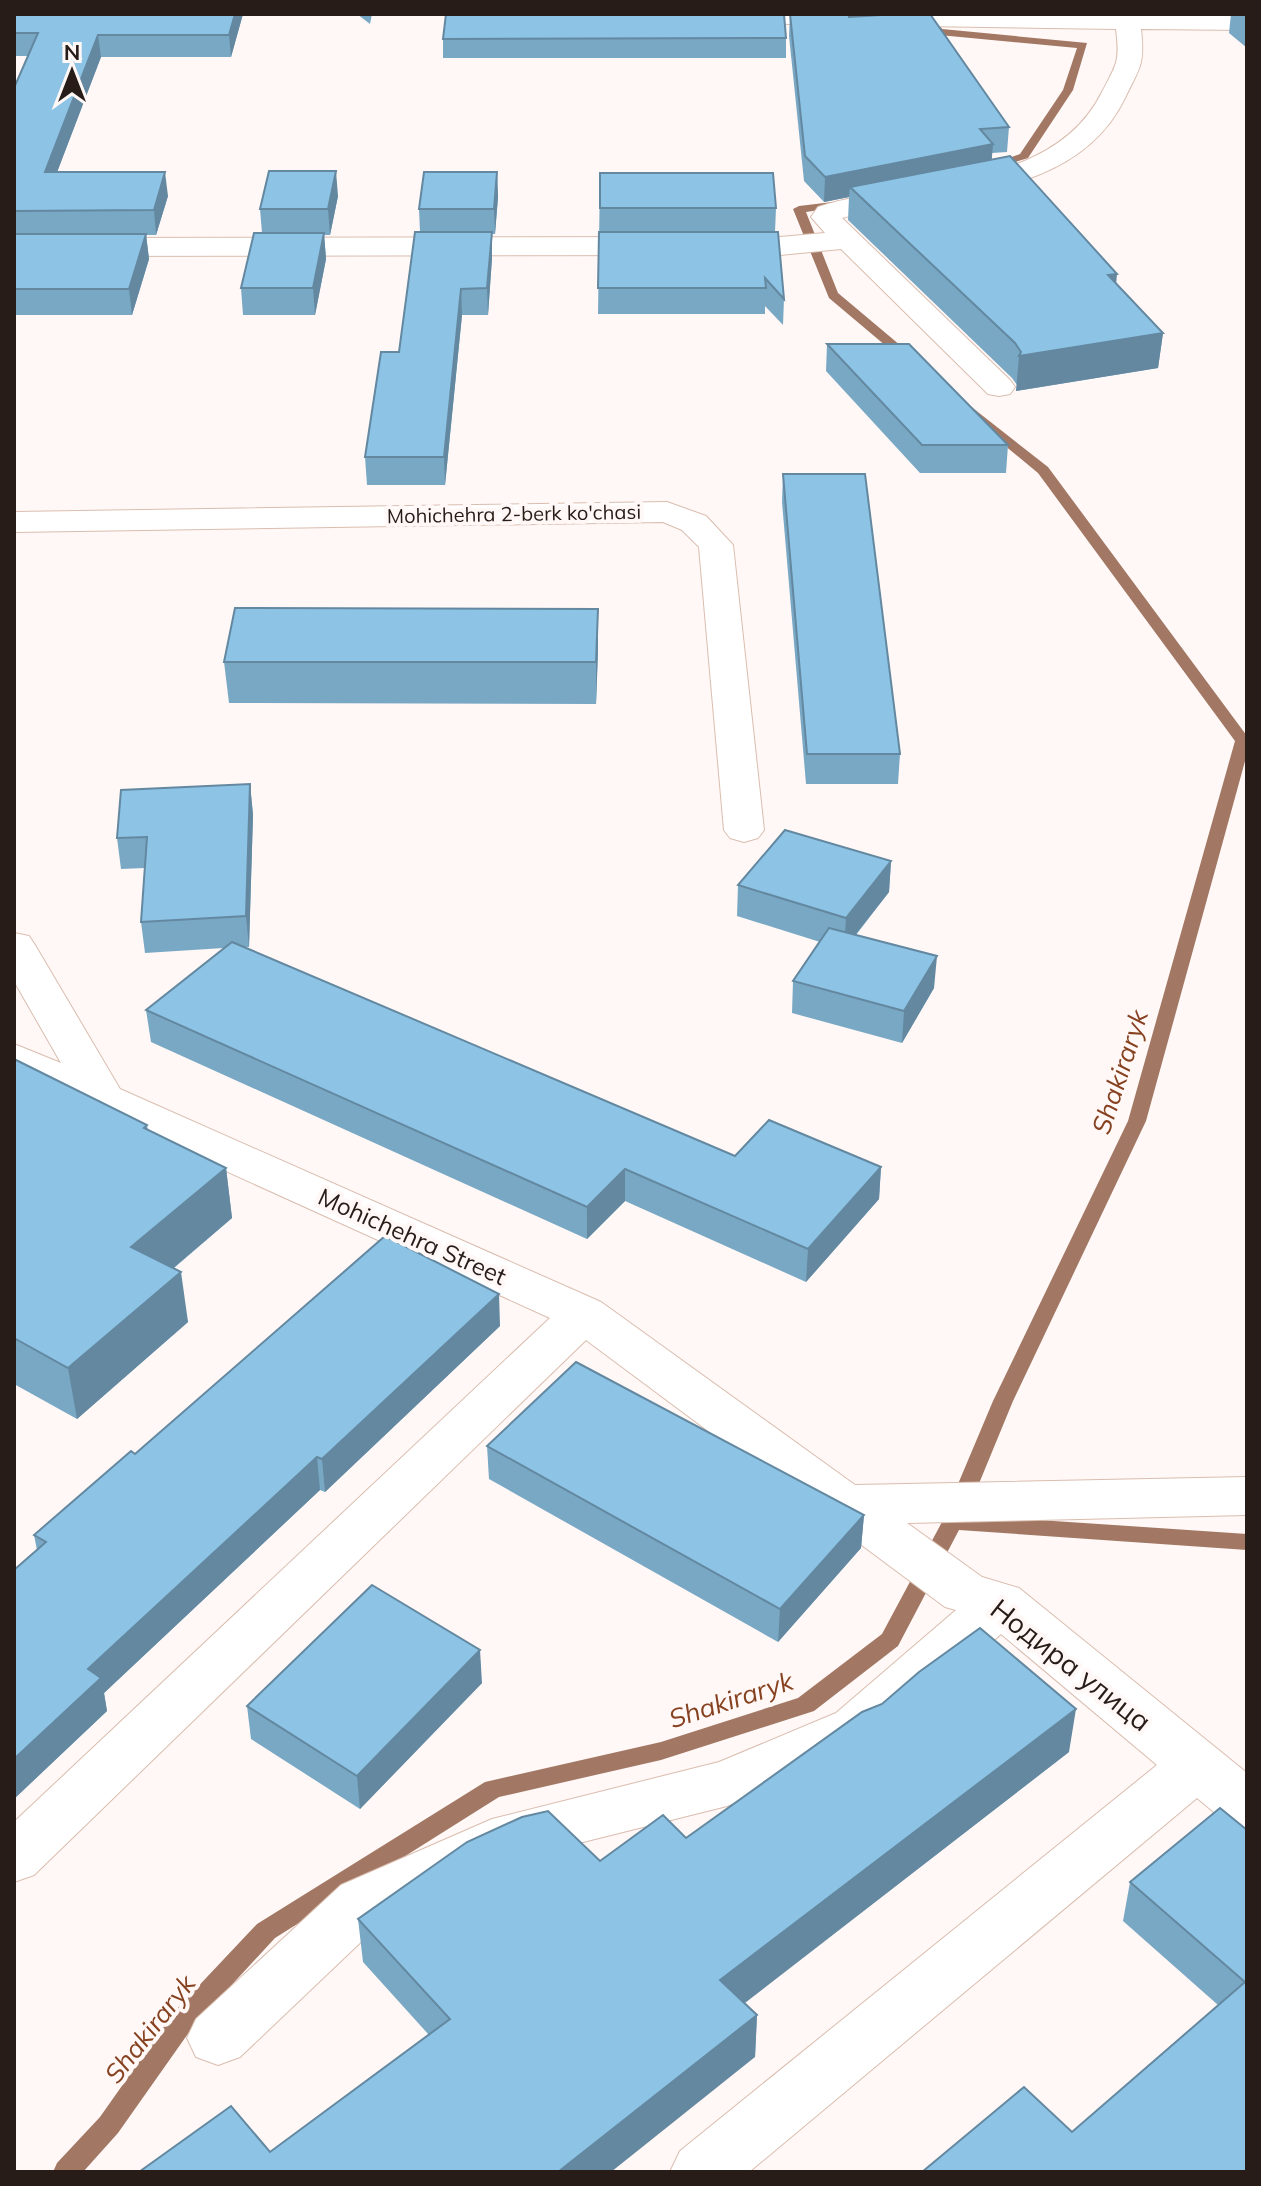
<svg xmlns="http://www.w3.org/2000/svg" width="1261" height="2186" font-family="Mulish,sans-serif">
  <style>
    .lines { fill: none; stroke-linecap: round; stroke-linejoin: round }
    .stream { fill: #a27865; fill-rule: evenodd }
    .minor-casing { stroke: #dabdaf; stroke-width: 2 }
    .minor { fill: #fff; fill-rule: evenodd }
    .wall { fill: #79a8c5 }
    .shaded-wall { fill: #6388a0 }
    .building { fill: #8dc3e5; stroke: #6388a0; stroke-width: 2 }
    .labels { text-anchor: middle; stroke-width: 8; stroke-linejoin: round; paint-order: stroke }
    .far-street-label { font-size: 20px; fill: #271c17; stroke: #fff8f6 }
    .street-label { font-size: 24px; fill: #271c17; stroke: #fff8f6 }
    .water-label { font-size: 26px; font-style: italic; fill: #864220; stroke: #fff8f6 }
    .near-street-label { font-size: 28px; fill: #271c17; stroke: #fff8f6 }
  </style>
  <rect width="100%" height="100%" fill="#fff8f6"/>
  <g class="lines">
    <g class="stream">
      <path d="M923,14h10l9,15 145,14 -14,47 -45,68 -39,12 -6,-3 37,-13 43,-64 14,-42 -138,-13 -4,-1z"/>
      <path d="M841,201l6,3 -2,2 -39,6 32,81 75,63v6h-8l-76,-64 -36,-89 6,-3z"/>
      <path d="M969,405l79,62 199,269v18l-101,367 -133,280 -47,114 281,19v16l-288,-20 -61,116 -84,65 -153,49 -162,37 -224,141 -83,90 -74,105 -35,39h-30l4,-9 43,-46 74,-105 83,-88 228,-142 176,-40 137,-44 84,-64 60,-112 51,-121 135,-280 107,-380 -197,-268 -74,-61v-6z"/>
    </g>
    <defs>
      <g id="minor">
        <path d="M715,14l532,2v14l-106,-1c4,36 -1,38 -16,69 -50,104 -188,94 -283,120l168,162 5,7 -5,7 -11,2 -11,-2 -147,-145 -61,6 -766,1v-18l766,-1 45,-4 -14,-16 7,-10c92,-30 234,-14 284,-115 15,-28 18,-31 14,-63l-390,-6 -9,-2z"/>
        <path d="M667,502l39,14 27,29 31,285 -6,8 -14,4 -14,-4 -6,-8 -25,-283 -17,-17 -19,-8 -649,10v-20z"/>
        <path d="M14,933l15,3 6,9 85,144 481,213 254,183 392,-8v38l-340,8 75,54 37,11 228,185v57l-20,-7 -30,-25 -448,374h-79l10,-21 477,-386 -156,-131 -125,111 -149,61 -204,51 -140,64 -143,136 -22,8 -22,-8 -9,-19 9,-19 145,-134 151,-66 227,-57 117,-49 120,-103 -11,-3 -359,-267 -552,535 -20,7v-60l536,-504 -536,-243v-31l47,19 -47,-82z"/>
      </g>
    </defs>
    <use href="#minor" class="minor-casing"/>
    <use href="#minor" class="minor"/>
  </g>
  <g class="wall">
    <path d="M14,14h229l-12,43h-130l-44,115 111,24 -12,39h-10l3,24 -17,56h-118v-227l14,-32h-14z"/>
    <path d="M357,14h15l-2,10z"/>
    <path d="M790,14l59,3 160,110 -2,25 -15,1 -1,6 125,126 47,48 -5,35 -142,23 1,-6 -5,-7 -164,-158 1,-23 -25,5 -20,-21 -15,-145z"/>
    <path d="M1231,14h16v34l-18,-15z"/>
    <path d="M786,38v20h-343v-19z"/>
    <path d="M497,172l1,25 -3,37h-3v24l-4,57h-26l-17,170h-78l-2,-28 34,-105 21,-120 -1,-23z"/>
    <path d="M600,173l176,35 -1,24 9,67 -1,26 -18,-19v8h-167z"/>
    <path d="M338,196l-8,39h-6l2,24 -11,56h-72l-2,-27 21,-55 -2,-24z"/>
    <path d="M827,344l181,101 -2,28h-86l-94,-102z"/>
    <path d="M783,474l117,280 -2,30h-92l-24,-282z"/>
    <path d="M598,650l-2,54 -367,-1 -5,-41z"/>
    <path d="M250,784l3,31 -4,132h-5l491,209 146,11 -2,32 -73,83 -181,-81 -38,38 -436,-197 -5,-32 78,-62 -79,5 -4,-31 4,-54 -24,1 -4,-31z"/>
    <path d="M891,861l-2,31 -33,43 78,53 -32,55 -110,-30 1,-32 27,-39 -83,-26 1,-31z"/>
    <path d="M14,1059l133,66 1,5 78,38 6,50 -58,50 14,54 -111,97 -63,-35z"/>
    <path d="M500,1326l-175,166 -5,-2 -216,203 3,18 -93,88v-229l23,-20 -3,-15 101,-81z"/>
    <path d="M487,1446l377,69 -3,33 -83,94 -289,-163z"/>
    <path d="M482,1683l-122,126 -109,-70 -4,-33z"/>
    <path d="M1069,1752l-325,251 13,12 -2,42 -485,95 159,-117 -66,-73 -5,-43 242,-58 86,-23z"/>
    <path d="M1247,1830v342l-175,-40 146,-127 -95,-84 7,-39z"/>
  </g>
  <g class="shaded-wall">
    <path d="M235,14h8l-12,43 -2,-22z"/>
    <path d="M98,35l3,22 -53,139 -3,-24z"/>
    <path d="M993,144l-2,25 -141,18 -1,10 -25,5 1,-25z"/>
    <path d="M336,171l2,25 -8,39 -2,-26z"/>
    <path d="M165,172l3,24 -12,39 -2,-25z"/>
    <path d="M497,172l1,25 -3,37 -1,-25z"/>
    <path d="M492,232v26l-4,57 -1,-27z"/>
    <path d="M324,233l2,26 -11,56 -2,-27z"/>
    <path d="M146,234l3,25 -17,56 -3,-26z"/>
    <path d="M1117,274l-3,34 -6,-33z"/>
    <path d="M461,289l1,26 -17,170 -1,-28z"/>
    <path d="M1163,333l-5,35 -142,23 3,-35z"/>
    <path d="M598,609v41l-2,54v-42z"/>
    <path d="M250,784l3,31 -4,132 -3,-31z"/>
    <path d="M891,861l-2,31 -45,57 2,-31z"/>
    <path d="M937,956l-3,32 -32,55 2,-32z"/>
    <path d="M881,1167l-2,32 -73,83 2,-33z"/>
    <path d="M226,1168l6,50 -93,79 -8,-50z"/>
    <path d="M625,1169v32l-38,38v-32z"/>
    <path d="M181,1272l7,50 -111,97 -9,-51z"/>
    <path d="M499,1294l1,32 -175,166 -3,-33z"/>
    <path d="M317,1457l3,33 -216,203 3,18 -93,88v-40l74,-90z"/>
    <path d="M864,1515l-3,33 -83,94 2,-33z"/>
    <path d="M480,1650l2,33 -122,126 -3,-33z"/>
    <path d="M1076,1709l-7,43 -350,271 1,-43z"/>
    <path d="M757,2015l-2,42 -144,115h-53z"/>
  </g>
  <g class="building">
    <path d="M14,14h221l-6,21h-131l-53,137h120l-11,38 -140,1v-123l24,-55h-24z"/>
    <path d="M446,14h338l2,24 -343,1z"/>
    <path d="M790,14h59v3l49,-3h32l79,113 -29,2 13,15 -168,33 -20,-21z"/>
    <path d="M1010,156l107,118 -9,1 55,58 -144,23 2,-4 -6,-9 -165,-156z"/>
    <path d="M269,171h67l-8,38h-68z"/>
    <path d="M424,172h73l-3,37h-75z"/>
    <path d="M600,173h173l3,35h-176z"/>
    <path d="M415,232h77l-5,56 -26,1 -17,168h-79l16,-105h18z"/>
    <path d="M599,232h179l6,67 -19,-21 1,10h-168z"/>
    <path d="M254,233h70l-11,55h-72z"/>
    <path d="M14,234h132l-17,55h-115z"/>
    <path d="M827,344h82l99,101h-86z"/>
    <path d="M783,474h82l35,280h-93z"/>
    <path d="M235,608l363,1 -2,53h-372z"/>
    <path d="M250,784l-4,132 -105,6 6,-85 -30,1 4,-48z"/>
    <path d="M785,830l106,31 -45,57 -108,-33z"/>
    <path d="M829,928l108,28 -33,55 -111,-30z"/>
    <path d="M232,942l503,214 34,-36 112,47 -73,82 -183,-80 -38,38 -441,-197z"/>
    <path d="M14,1059l133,66 -3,3 82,40 -95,79 50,25 -113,96 -54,-30z"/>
    <path d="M385,1236l114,58 -177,165 -5,-2 -229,212 13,9 -87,81v-189l32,-28 -12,-7 97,-84 4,3z"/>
    <path d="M576,1362l288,153 -84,94 -293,-163z"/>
    <path d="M372,1585l108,65 -123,126 -110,-70z"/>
    <path d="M980,1628l96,81 -356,271 37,35 -199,157h-419l92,-66 39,46 180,-133 -92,-100 109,-77 55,-25 26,-6 52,50 63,-46 23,23 176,-126 20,-8 37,-32z"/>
    <path d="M1220,1808l27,22v342h-325l102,-85 48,45 173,-150 -115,-100z"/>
  </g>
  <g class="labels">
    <g class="far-street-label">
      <text transform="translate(514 514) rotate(-1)" y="7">Mohichehra 2-berk ko'chasi</text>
    </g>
    <g class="street-label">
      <text transform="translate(412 1237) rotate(24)" y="8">Mohichehra Street</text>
    </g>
    <g class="water-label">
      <text transform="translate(1120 1072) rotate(-72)" y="9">Shakiraryk</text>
      <text transform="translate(731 1700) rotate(-18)" y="9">Shakiraryk</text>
      <text transform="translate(150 2029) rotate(-52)" y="9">Shakiraryk</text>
    </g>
    <g class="near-street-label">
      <text transform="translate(1071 1665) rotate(38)" y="10">Нодира улица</text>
    </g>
  </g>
  <rect width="1261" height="2186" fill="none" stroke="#271c17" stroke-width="32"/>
  <g transform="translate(72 72)" stroke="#fff8f6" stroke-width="6" paint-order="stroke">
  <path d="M0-6L14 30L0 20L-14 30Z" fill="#271c17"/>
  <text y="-12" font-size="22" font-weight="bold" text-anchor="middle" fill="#271c17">N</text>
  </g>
</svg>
